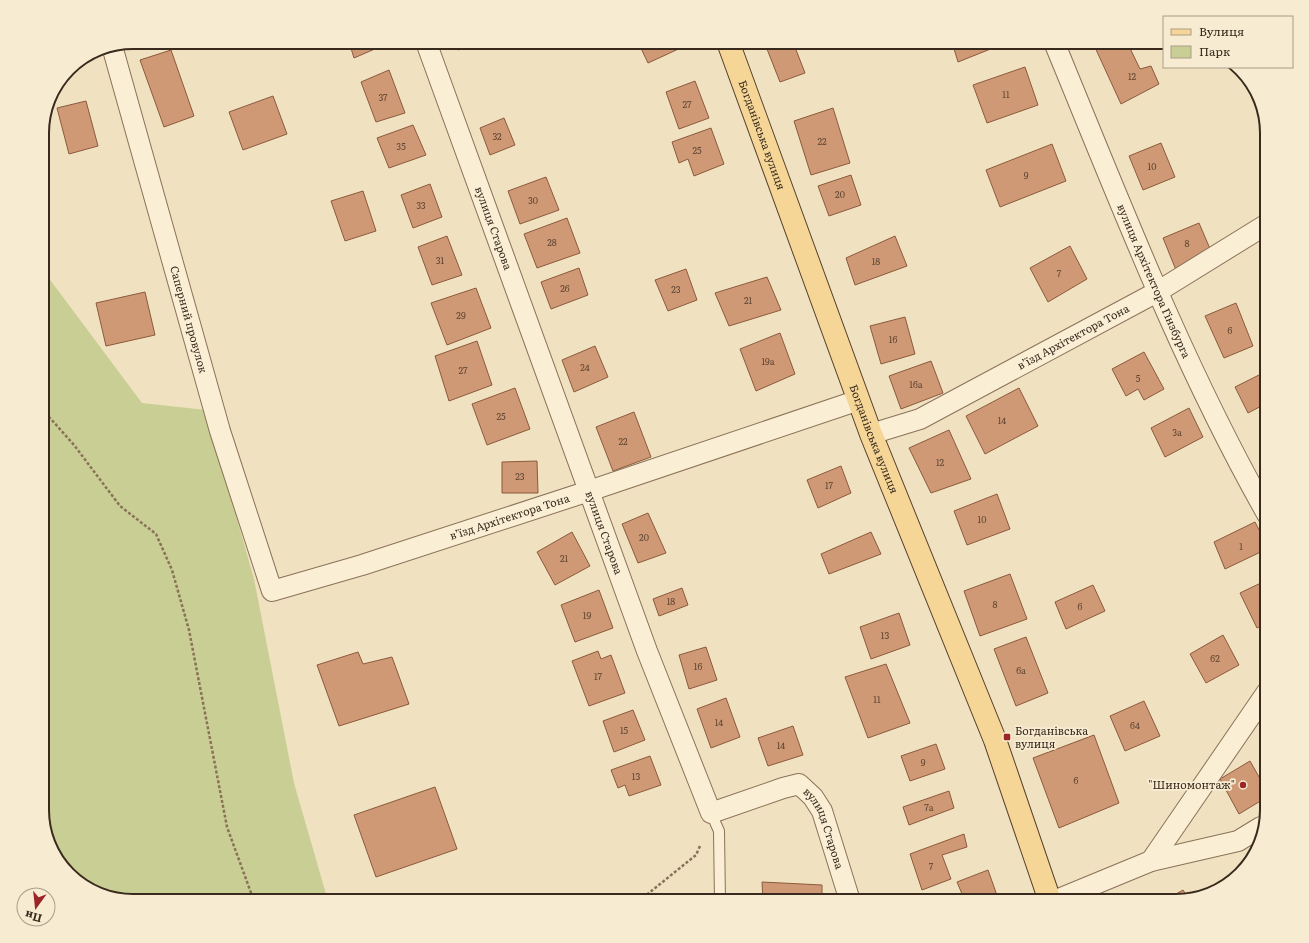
<svg xmlns="http://www.w3.org/2000/svg" width="1309" height="943" font-family="Literata,serif">
  <style>
    .green { fill: #c9cf94 }
    .building { fill: #d09975; stroke: #8b5a3c }
    .lines { fill: none; stroke-linecap: round; stroke-linejoin: round }
    .service-casing { stroke: #8a7258; stroke-width: 12 }
    .minor-casing { stroke: #8a7258; stroke-width: 22 }
    .primary-casing { stroke: #58402c; stroke-width: 24 }
    .path { stroke: #8a7258; stroke-width: 2.5; stroke-dasharray: 3 2; stroke-linecap: butt }
    .service { stroke: #faeed5; stroke-width: 10 }
    .minor { stroke: #faeed5; stroke-width: 20 }
    .primary { stroke: #f5d697; stroke-width: 22 }
    .poi-dot { fill: #9c2528; stroke: #f7ebd1; stroke-width: 1.5 }
    .labels { text-anchor: middle; stroke-width: 3.5; stroke-linejoin: round; paint-order: stroke }
    .number-label { font-size: 9px; fill: #5f4633 }
    .street-label { font-size: 11px; fill: #392a1d; stroke: #f7ebd1 }
    .poi-label { font-size: 11px; fill: #392a1d; stroke: #f7ebd1; text-anchor: start }
    .rim { fill: none; stroke: #392a1d; stroke-width: 2 }
  </style>
  <rect width="100%" height="100%" fill="#f0e1c1"/>
  <path class="green" d="M42,269l100,134 64,7 48,169 40,204 34,118h-195l-55,-19 -24,-27 -12,-40z"/>
  <g class="building">
    <path d="M349,42h34l1,3 -30,13z"/>
    <path d="M456,42h26l-24,8z"/>
    <path d="M638,42h46l1,4 -37,17z"/>
    <path d="M771,42h22l12,31 -25,9 -15,-38z"/>
    <path d="M952,42h56l-50,20z"/>
    <path d="M1095,42h32l13,27 11,-3 8,18 -38,20 -28,-61z"/>
    <path d="M171,50l23,66 -30,11 -24,-67z"/>
    <path d="M1025,67l13,38 -51,18 -14,-38z"/>
    <path d="M389,70l16,43 -29,9 -15,-40z"/>
    <path d="M695,81l14,37 -30,11 -13,-37z"/>
    <path d="M273,96l14,38 -44,16 -14,-38z"/>
    <path d="M86,101l12,45 -29,8 -12,-46z"/>
    <path d="M833,108l17,55 -39,12 -17,-54z"/>
    <path d="M504,118l11,27 -25,10 -10,-27z"/>
    <path d="M413,125l13,30 -37,13 -12,-30z"/>
    <path d="M711,128l13,36 -30,12 -6,-17 -9,4 -7,-21z"/>
    <path d="M1161,143l14,34 -32,13 -14,-34z"/>
    <path d="M1052,144l14,37 -66,26 -14,-37z"/>
    <path d="M851,175l10,30 -32,11 -11,-30z"/>
    <path d="M546,177l13,33 -39,14 -12,-33z"/>
    <path d="M430,184l12,33 -29,11 -12,-33z"/>
    <path d="M363,191l13,40 -31,10 -14,-40z"/>
    <path d="M567,218l13,35 -43,15 -13,-34z"/>
    <path d="M1199,223l12,28 -35,19 -13,-32z"/>
    <path d="M447,236l15,39 -30,10 -14,-38z"/>
    <path d="M895,236l12,30 -52,19 -9,-27z"/>
    <path d="M1070,246l17,33 -39,23 -18,-34z"/>
    <path d="M579,268l9,27 -37,14 -10,-27z"/>
    <path d="M686,269l11,31 -29,11 -13,-31z"/>
    <path d="M767,277l14,33 -52,16 -14,-33z"/>
    <path d="M476,288l15,40 -44,17 -16,-42z"/>
    <path d="M145,292l10,43 -49,11 -10,-43z"/>
    <path d="M1236,303l17,43 -29,12 -19,-42z"/>
    <path d="M905,317l10,37 -34,10 -11,-38z"/>
    <path d="M780,333l15,41 -39,17 -16,-42z"/>
    <path d="M477,341l15,44 -43,16 -14,-45z"/>
    <path d="M595,346l13,31 -34,15 -12,-32z"/>
    <path d="M1144,352l20,37 -20,11 -6,-11 -12,7 -14,-27z"/>
    <path d="M931,361l12,32 -42,16 -12,-33z"/>
    <path d="M1263,373l4,8v22l-19,10 -13,-26z"/>
    <path d="M515,388l15,41 -43,16 -15,-41z"/>
    <path d="M1019,388l19,38 -53,28 -19,-38z"/>
    <path d="M1189,408l14,29 -38,20 -14,-29z"/>
    <path d="M634,412l17,45 -38,14 -17,-44z"/>
    <path d="M949,430l22,49 -40,14 -22,-45z"/>
    <path d="M537,461l1,32h-36v-31z"/>
    <path d="M841,466l10,27 -33,15 -11,-28z"/>
    <path d="M997,494l13,35 -43,16 -13,-34z"/>
    <path d="M648,513l18,40 -28,10 -16,-39z"/>
    <path d="M1255,522l12,23v4l-42,20 -11,-27z"/>
    <path d="M572,532l18,34 -35,19 -18,-33z"/>
    <path d="M871,532l10,22 -52,20 -8,-20z"/>
    <path d="M1010,574l17,45 -47,17 -16,-45z"/>
    <path d="M1267,580v43l-10,5 -17,-35z"/>
    <path d="M1093,585l12,26 -39,18 -11,-27z"/>
    <path d="M682,588l6,17 -29,11 -6,-17z"/>
    <path d="M599,590l14,38 -38,14 -14,-37z"/>
    <path d="M899,613l11,32 -39,14 -11,-32z"/>
    <path d="M1223,635l16,30 -33,18 -16,-29z"/>
    <path d="M1026,637l22,56 -32,13 -22,-57z"/>
    <path d="M706,647l11,33 -28,9 -10,-34z"/>
    <path d="M598,651l3,8 10,-4 14,38 -36,13 -17,-45z"/>
    <path d="M358,652l5,12 29,-7 17,47 -70,22 -22,-61z"/>
    <path d="M886,664l24,59 -42,15 -23,-61z"/>
    <path d="M726,698l14,39 -29,11 -14,-39z"/>
    <path d="M1144,701l16,35 -35,15 -15,-35z"/>
    <path d="M633,710l12,30 -31,12 -11,-31z"/>
    <path d="M793,726l10,29 -35,11 -10,-28z"/>
    <path d="M1094,735l25,68 -60,25 -26,-70z"/>
    <path d="M936,744l9,25 -35,12 -9,-25z"/>
    <path d="M650,756l11,29 -32,11 -4,-11 -7,3 -7,-18z"/>
    <path d="M1250,761l17,30v6l-28,17 -19,-35z"/>
    <path d="M435,787l22,62 -81,28 -22,-62z"/>
    <path d="M949,791l5,17 -45,17 -6,-18z"/>
    <path d="M964,834l3,13 -25,8 9,24 -29,11 -12,-36z"/>
    <path d="M988,870l11,31h-34l-8,-19z"/>
    <path d="M762,882l60,3v16h-59z"/>
    <path d="M1183,890l5,8 -12,3h-12z"/>
  </g>
  <g class="lines">
    <defs>
      <path id="service" d="M711,813l8,18 1,70"/>
      <g id="minor">
        <path id="s1" d="M426,42l221,609 64,162 72,-25 16,-4 14,13 9,14 28,90"/>
        <path id="s2" d="M1054,42c66,160 128,322 213,472"/>
        <path id="s3" d="M112,46l108,385 52,160 90,-26 227,-74 270,-91"/>
        <path id="s4" d="M871,434l49,-15 237,-127 110,-68"/>
        <path d="M1151,861l116,-169"/>
        <path d="M1054,901l97,-40 87,-20 23,-14"/>
      </g>
      <g id="primary">
        <path id="s5" d="M728,42l143,392 124,306 55,161"/>
      </g>
    </defs>
    <use href="#service" class="service-casing"/>
    <use href="#minor" class="minor-casing"/>
    <use href="#primary" class="primary-casing"/>
    <g class="path">
      <path d="M42,409l32,36 46,61 36,28 16,36 17,60 38,197 27,74"/>
      <path d="M639,901l57,-46 4,-9"/>
    </g>
    <use href="#service" class="service"/>
    <use href="#minor" class="minor"/>
    <use href="#primary" class="primary"/>
  </g>
  <g class="poi-dot">
    <rect x="1003" y="733" width="8" height="8" rx="2"/>
    <circle cx="1243" cy="785" r="4"/>
  </g>
  <g class="labels">
    <g class="number-label">
      <text x="1132" y="80">12</text>
      <text x="1006" y="98">11</text>
      <text x="383" y="101">37</text>
      <text x="687" y="108">27</text>
      <text x="497" y="140">32</text>
      <text x="822" y="145">22</text>
      <text x="401" y="150">35</text>
      <text x="697" y="154">25</text>
      <text x="1152" y="170">10</text>
      <text x="1026" y="179">9</text>
      <text x="840" y="198">20</text>
      <text x="533" y="204">30</text>
      <text x="421" y="209">33</text>
      <text x="552" y="246">28</text>
      <text x="1187" y="247">8</text>
      <text x="440" y="264">31</text>
      <text x="876" y="265">18</text>
      <text x="1059" y="277">7</text>
      <text x="565" y="292">26</text>
      <text x="676" y="293">23</text>
      <text x="748" y="304">21</text>
      <text x="461" y="319">29</text>
      <text x="1230" y="334">6</text>
      <text x="893" y="343">16</text>
      <text x="768" y="365">19а</text>
      <text x="585" y="371">24</text>
      <text x="463" y="374">27</text>
      <text x="1138" y="382">5</text>
      <text x="916" y="388">16а</text>
      <text x="501" y="420">25</text>
      <text x="1002" y="424">14</text>
      <text x="1177" y="436">3а</text>
      <text x="623" y="445">22</text>
      <text x="940" y="466">12</text>
      <text x="520" y="480">23</text>
      <text x="829" y="489">17</text>
      <text x="982" y="523">10</text>
      <text x="644" y="541">20</text>
      <text x="1241" y="550">1</text>
      <text x="564" y="562">21</text>
      <text x="671" y="605">18</text>
      <text x="995" y="608">8</text>
      <text x="1080" y="610">6</text>
      <text x="587" y="619">19</text>
      <text x="885" y="639">13</text>
      <text x="1215" y="662">62</text>
      <text x="698" y="670">16</text>
      <text x="1021" y="674">6а</text>
      <text x="598" y="680">17</text>
      <text x="877" y="703">11</text>
      <text x="719" y="726">14</text>
      <text x="1135" y="729">64</text>
      <text x="624" y="734">15</text>
      <text x="781" y="749">14</text>
      <text x="923" y="766">9</text>
      <text x="636" y="780">13</text>
      <text x="1076" y="784">6</text>
      <text x="929" y="811">7а</text>
      <text x="931" y="870">7</text>
    </g>
    <g class="street-label">
      <text dy="4" stroke="none"><textPath href="#s5" startOffset="99">Богданівська вулиця</textPath></text>
      <text dy="4" stroke="none"><textPath href="#s1" startOffset="198">вулиця Старова</textPath></text>
      <text dy="4" stroke="none"><textPath href="#s2" startOffset="259">вулиця Архітектора Гінзбурга</textPath></text>
      <text dy="4" stroke="none"><textPath href="#s3" startOffset="284">Саперний провулок</textPath></text>
      <text dy="4" stroke="none"><textPath href="#s4" startOffset="225">в’їзд Архітектора Тона</textPath></text>
      <text dy="4" stroke="none"><textPath href="#s5" startOffset="423">Богданівська вулиця</textPath></text>
      <text dy="4" stroke="none"><textPath href="#s3" startOffset="817">в’їзд Архітектора Тона</textPath></text>
      <text dy="4" stroke="none"><textPath href="#s1" startOffset="522">вулиця Старова</textPath></text>
      <text dy="4" stroke="none"><textPath href="#s1" startOffset="967">вулиця Старова</textPath></text>
    </g>
    <g class="poi-label">
      <text x="1015" y="735">Богданівська<tspan x="1015" dy="13">вулиця</tspan></text>
      <text x="1235" y="789" text-anchor="end">"Шиномонтаж"</text>
    </g>
  </g>
  <path d="M0 0H1309V943H0ZM133 49H1176A84 84 0 0 1 1260 133V810A84 84 0 0 1 1176 894H133A84 84 0 0 1 49 810V133A84 84 0 0 1 133 49Z" fill="#f7ebd1" fill-rule="evenodd"/>
  <path class="rim" d="M133 49H1176A84 84 0 0 1 1260 133V810A84 84 0 0 1 1176 894H133A84 84 0 0 1 49 810V133A84 84 0 0 1 133 49Z"/>
  <rect x="1163" y="16" width="130" height="52" fill="#f7ebd1" stroke="#ab9e89"/>
  <rect x="1171" y="29" width="20" height="6" fill="#f5d697" stroke="#ab9e89"/>
  <text x="1199" y="36" font-size="12" fill="#392a1d">Вулиця</text>
  <rect x="1171" y="46" width="20" height="12" fill="#c9cf94" stroke="#ab9e89"/>
  <text x="1199" y="56" font-size="12" fill="#392a1d">Парк</text>
  <g transform="translate(36 907) rotate(195)"><circle r="19" fill="#f7ebd1" stroke="#ab9e89"/>
  <path d="M0-3L7 15L0 10L-7 15Z" fill="#9c2528"/>
  <text y="-6" font-size="11" font-weight="bold" text-anchor="middle" fill="#392a1d">Пн</text>
  </g>
</svg>
